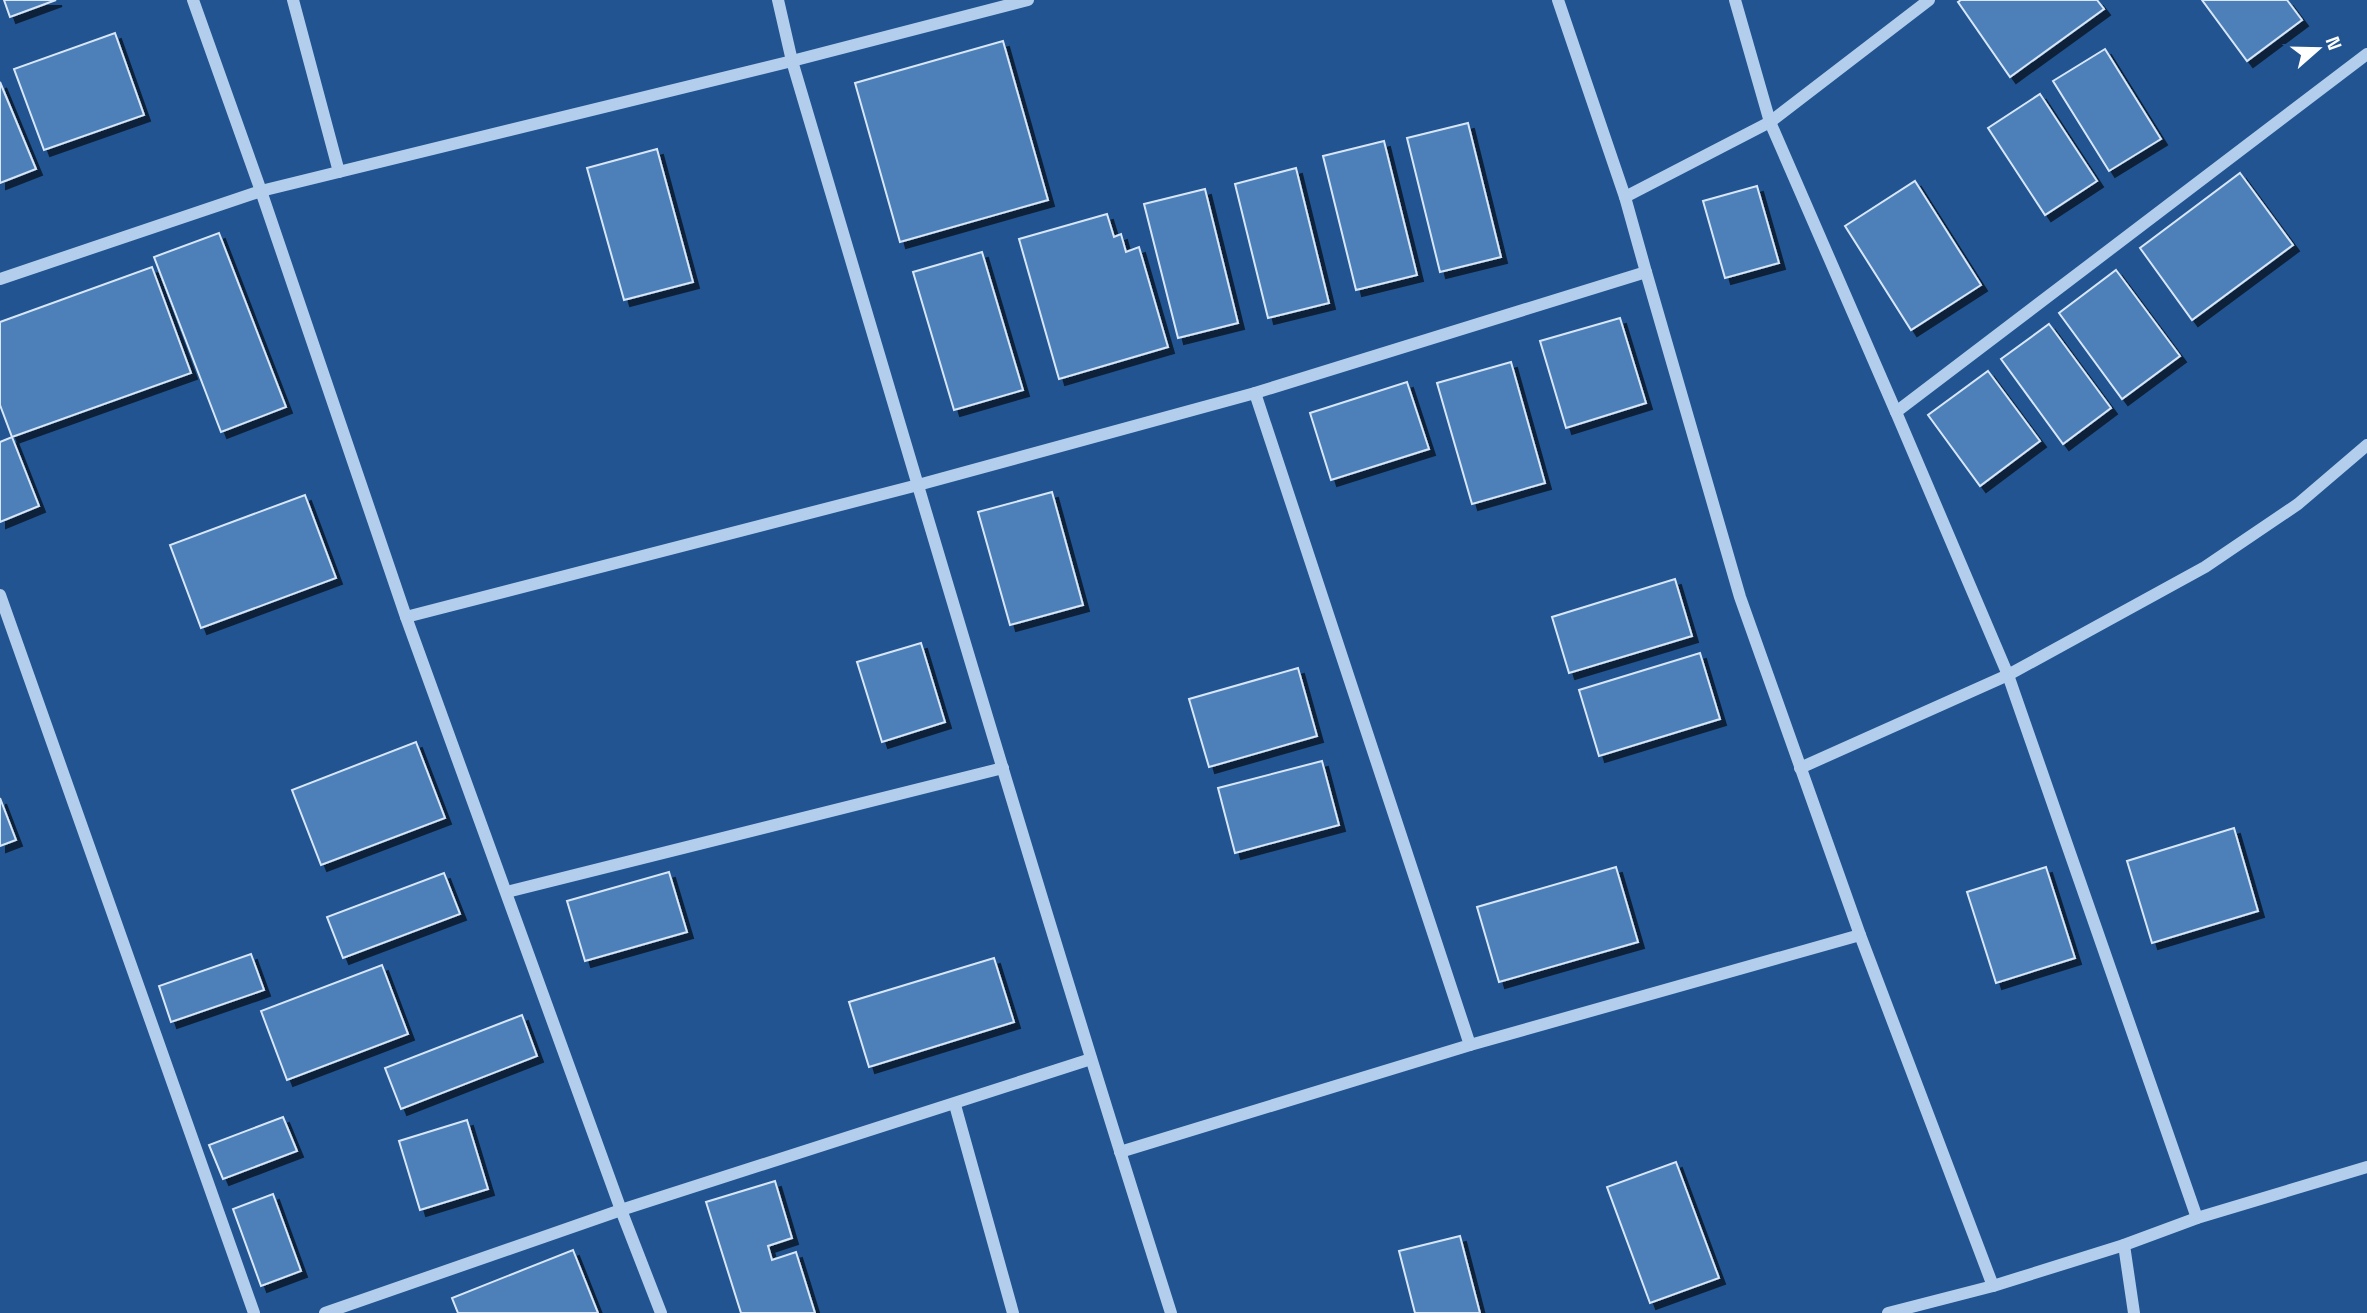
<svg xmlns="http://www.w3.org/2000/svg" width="2367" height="1313" font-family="'Space Grotesk',sans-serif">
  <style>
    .building { fill: #4e80b8; stroke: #d7e7f9; stroke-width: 2; filter: url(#shadow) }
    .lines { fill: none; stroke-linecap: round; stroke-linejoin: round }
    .minor { stroke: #b2ceec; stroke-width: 12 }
  </style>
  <defs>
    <filter id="shadow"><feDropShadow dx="6" dy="6" stdDeviation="0" flood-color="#0009"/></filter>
  </defs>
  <rect width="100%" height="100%" fill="#215490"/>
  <g class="building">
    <path d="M4,0h52l-46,17z"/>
    <path d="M1961,0h136l7,9 -94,68 -52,-75z"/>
    <path d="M2202,0h85l15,20 -55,41z"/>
    <path d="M115,33l29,82 -100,35 -30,-81z"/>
    <path d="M1003,41l45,159 -148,42 -45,-159z"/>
    <path d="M2105,49l56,90 -52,32 -56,-90z"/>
    <path d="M0,82l36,87 -36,14z"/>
    <path d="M2040,94l57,87 -52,34 -57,-87z"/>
    <path d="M1468,123l33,134 -61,15 -33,-134z"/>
    <path d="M1384,141l33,134 -61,15 -33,-134z"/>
    <path d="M657,149l36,133 -69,18 -37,-132z"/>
    <path d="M1296,168l33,135 -61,15 -33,-134z"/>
    <path d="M2240,173l53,72 -101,75 -52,-72z"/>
    <path d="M1915,181l66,104 -70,45 -66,-104z"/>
    <path d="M1757,186l22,77 -54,15 -22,-77z"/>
    <path d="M1205,189l33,134 -60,15 -34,-134z"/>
    <path d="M1107,214l7,23 7,-3 5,18 13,-5 29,100 -109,32 -40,-140z"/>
    <path d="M219,233l67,174 -65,25 -67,-175z"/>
    <path d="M982,252l41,138 -69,20 -41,-138z"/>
    <path d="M152,267l39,106 -179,64 -12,-32v-83z"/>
    <path d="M2116,270l64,86 -58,43 -63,-86z"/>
    <path d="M1620,318l26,85 -80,25 -26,-87z"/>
    <path d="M2049,324l62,84 -48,36 -62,-85z"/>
    <path d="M1511,362l34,121 -73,21 -35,-121z"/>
    <path d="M1988,371l52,70 -60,45 -52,-71z"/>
    <path d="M1407,382l22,67 -98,31 -21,-67z"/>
    <path d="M12,437l27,69 -39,16v-80z"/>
    <path d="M1052,492l31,113 -73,20 -32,-113z"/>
    <path d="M305,495l31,83 -135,50 -31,-83z"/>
    <path d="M1675,579l17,57 -123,37 -17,-56z"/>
    <path d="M921,643l24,79 -63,20 -25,-80z"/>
    <path d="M1700,653l20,66 -121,37 -20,-66z"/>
    <path d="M1298,668l19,68 -108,31 -20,-68z"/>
    <path d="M416,742l29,76 -124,47 -29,-75z"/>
    <path d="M1322,761l17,64 -104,28 -17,-65z"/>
    <path d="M0,798l16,42 -16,6z"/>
    <path d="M2234,828l24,83 -106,32 -25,-82z"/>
    <path d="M1616,867l22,75 -139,40 -22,-75z"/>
    <path d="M2046,867l29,91 -79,25 -29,-91z"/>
    <path d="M669,872l18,60 -102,29 -18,-60z"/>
    <path d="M444,873l16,41 -117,44 -16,-41z"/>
    <path d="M251,954l13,36 -93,32 -12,-36z"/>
    <path d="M994,958l20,64 -145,45 -20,-65z"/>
    <path d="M382,965l26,69 -121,46 -26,-69z"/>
    <path d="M522,1015l15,41 -136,53 -16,-41z"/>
    <path d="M283,1117l14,34 -74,28 -14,-34z"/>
    <path d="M467,1120l21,69 -68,21 -21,-69z"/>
    <path d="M1676,1162l43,116 -69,25 -43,-116z"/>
    <path d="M775,1181l17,57 -24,8 4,14 24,-8 19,61h-74l-35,-111z"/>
    <path d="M273,1194l28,77 -40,15 -28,-77z"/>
    <path d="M1460,1236l20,77h-65l-16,-62z"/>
    <path d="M573,1250l25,63h-140l-6,-15z"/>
  </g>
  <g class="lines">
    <g class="minor">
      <path d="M293,0l46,172"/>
      <path d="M778,0l14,61c124,418 247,837 379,1252"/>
      <path d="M1735,0l35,122 126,290"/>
      <path d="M1625,197l145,-75 159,-122"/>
      <path d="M1646,272l94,325 120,338 133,351"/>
      <path d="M0,279l261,-88 -68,-191"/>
      <path d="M0,595l254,718"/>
      <path d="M406,617l512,-132 337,-92 391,-121 -21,-75 -67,-197"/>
      <path d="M1800,768l208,-93 197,-108 93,-63 69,-59"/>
      <path d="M507,892l496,-124"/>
      <path d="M1470,1045l390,-110"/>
      <path d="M955,1105l58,208"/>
      <path d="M1120,1152l350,-107 -215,-652"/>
      <path d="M2197,1218l-189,-543 -112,-263 471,-358"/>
      <path d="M2124,1245l10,68"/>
      <path d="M325,1313l296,-103 470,-151"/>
      <path d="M661,1313l-40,-103 -215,-593 -145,-426 531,-130 236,-61"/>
      <path d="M1888,1313l105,-27 131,-41 73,-27 170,-51"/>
    </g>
  </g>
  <g transform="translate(2318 49) rotate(70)" stroke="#215490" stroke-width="5" paint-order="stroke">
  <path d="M0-5L12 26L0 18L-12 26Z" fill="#ffffff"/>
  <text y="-10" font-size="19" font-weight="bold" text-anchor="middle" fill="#ffffff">N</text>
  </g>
</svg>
